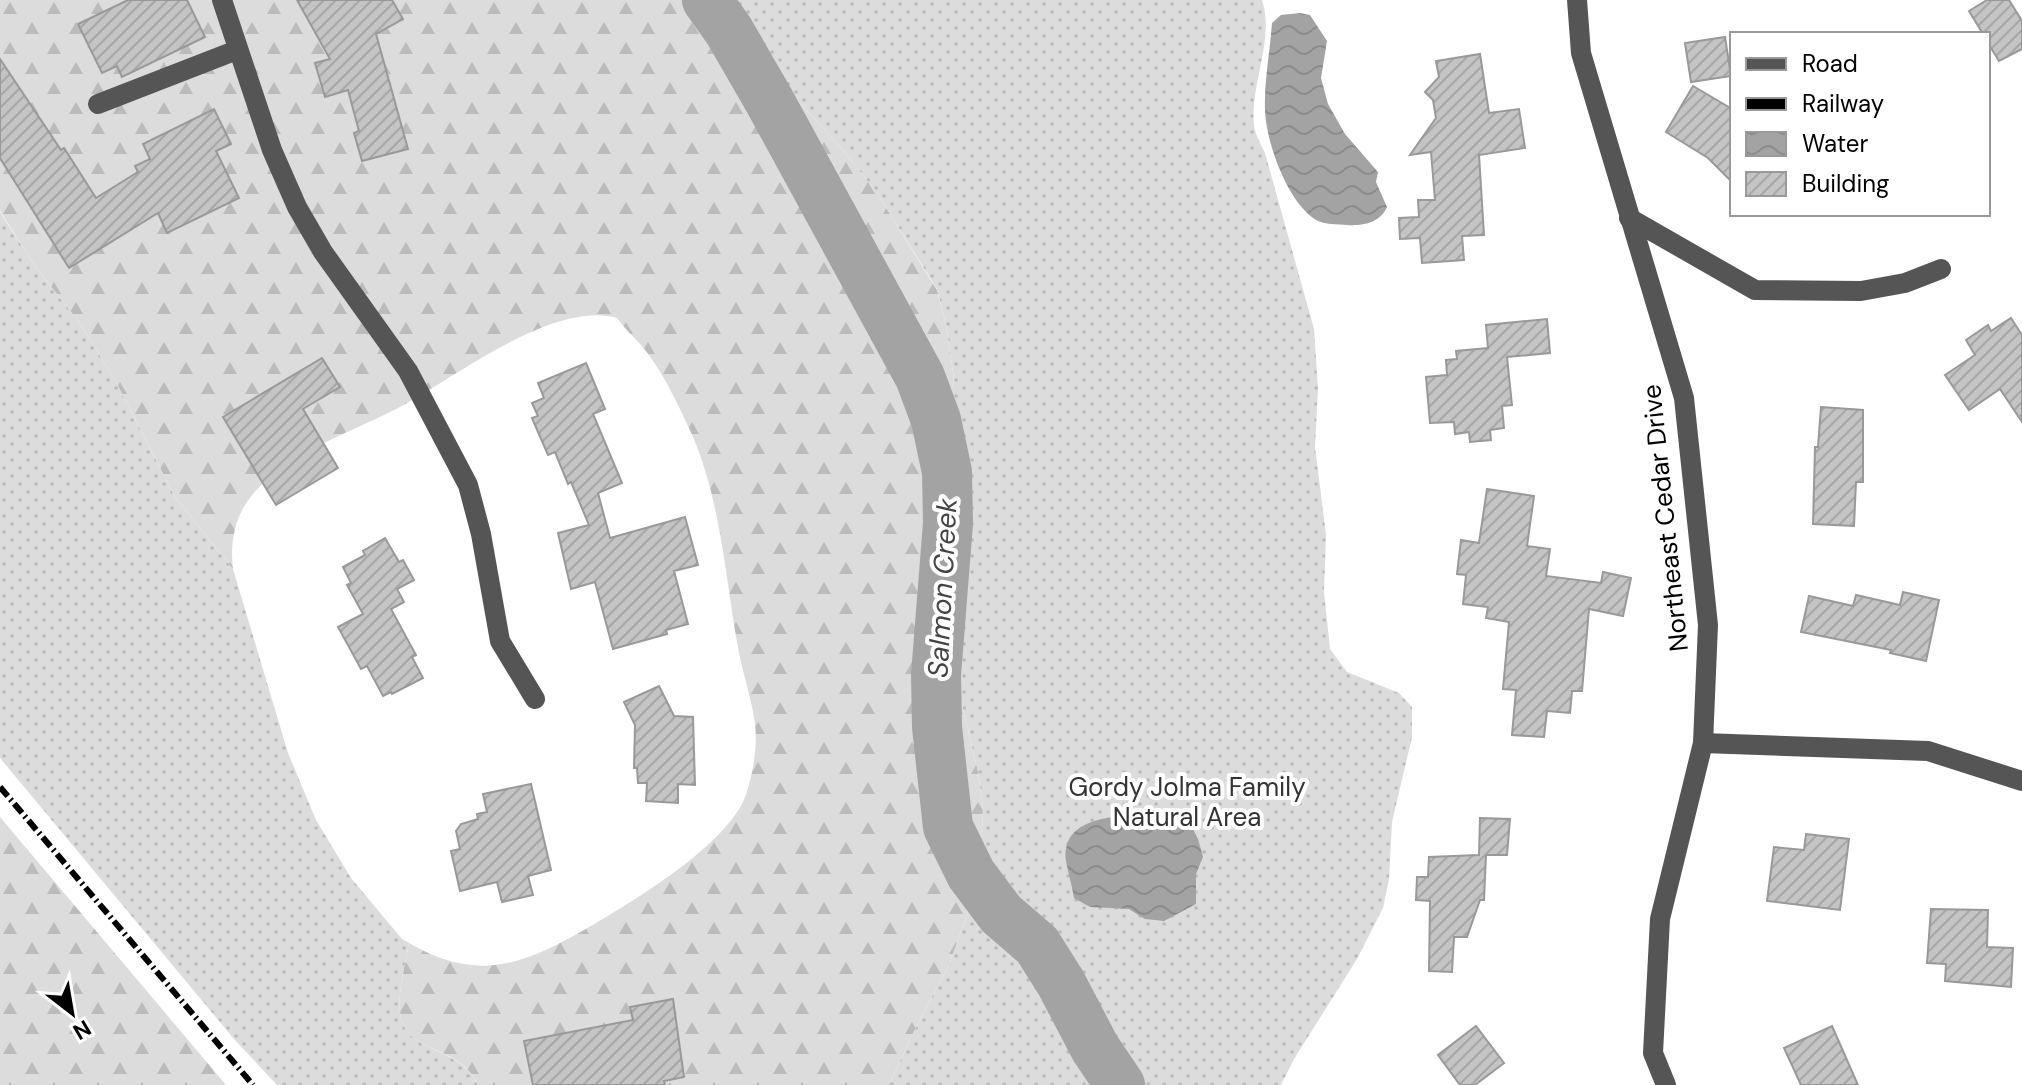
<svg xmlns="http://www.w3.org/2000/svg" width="2022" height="1085" font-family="'DM Sans',sans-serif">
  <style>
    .grass { fill: url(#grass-dots) }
    .forest { fill: url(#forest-firs) }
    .water { fill: url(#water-waves) }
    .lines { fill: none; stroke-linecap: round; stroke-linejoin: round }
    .river { stroke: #a3a3a3; stroke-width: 50 }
    .building { fill: url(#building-hatch); stroke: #999; stroke-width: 2 }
    .minor { stroke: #555; stroke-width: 20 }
    .rail { stroke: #000; stroke-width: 6; stroke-dasharray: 12 4 2 4; stroke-linecap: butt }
    .labels { text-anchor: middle; stroke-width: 8; stroke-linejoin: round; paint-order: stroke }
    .street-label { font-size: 26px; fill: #000; stroke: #fff }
    .park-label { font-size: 26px; fill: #333; stroke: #fff }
    .water-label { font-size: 28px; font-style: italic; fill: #444; stroke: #fff }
  </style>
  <defs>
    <pattern id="grass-dots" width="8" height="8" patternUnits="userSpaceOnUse" patternTransform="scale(2)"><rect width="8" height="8" fill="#dcdcdc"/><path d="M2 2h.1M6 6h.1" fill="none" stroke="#bbb" stroke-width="1.8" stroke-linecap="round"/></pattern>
    <pattern id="forest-firs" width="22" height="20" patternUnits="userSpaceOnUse" patternTransform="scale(2)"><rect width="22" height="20" fill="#dcdcdc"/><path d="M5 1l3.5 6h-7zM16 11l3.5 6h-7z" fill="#bbb"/></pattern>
    <pattern id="water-waves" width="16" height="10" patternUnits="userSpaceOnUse" patternTransform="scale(2)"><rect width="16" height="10" fill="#a3a3a3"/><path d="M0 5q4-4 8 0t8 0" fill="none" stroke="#8b8b8b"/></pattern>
    <pattern id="building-hatch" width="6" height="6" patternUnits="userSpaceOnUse" patternTransform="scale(2)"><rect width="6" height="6" fill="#c4c4c4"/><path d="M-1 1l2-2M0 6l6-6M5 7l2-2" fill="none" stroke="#a7a7a7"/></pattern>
  </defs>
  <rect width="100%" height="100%" fill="#fff"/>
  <g class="grass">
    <path d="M736,0h526c13,40 -12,83 -8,124 0,9 7,20 11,29l49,176 4,60 -3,58 11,88 -2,57 6,57 17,23 52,21 13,14v30l-20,85 -3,57 -6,29 -26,51 -63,100 -13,26h-392l27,-58 33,-62 18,-51 13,-51 3,-56 -5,-35 -39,-163v-166l15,-64 -8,-54 -9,-36 -60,-96 -35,-44 -51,-56z"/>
    <path d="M0,212l35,54 44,56 36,58 60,117 58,72 55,184 28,67 35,58 51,61 7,4c-4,22 -11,47 -9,69 4,43 60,32 78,73h-201l-43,-46 -234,-281z"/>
  </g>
  <g class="forest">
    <path d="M0,0h736l55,93 51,56 35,44 60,97 9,35 8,54 -15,64v166l39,163 5,35 -3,56 -13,51 -18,51 -33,62 -27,58h-411c-19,-43 -74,-29 -78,-73 -2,-22 5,-47 9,-69 67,39 112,23 175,-13 47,-27 135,-80 159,-128 9,-21 15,-55 12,-78 -3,-23 -11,-47 -16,-71 -14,-74 -18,-160 -52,-229 -12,-26 -27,-57 -46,-79 -8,-9 -17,-17 -24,-27 -64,-18 -162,60 -217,89 -49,26 -116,46 -151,92 -15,20 -19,46 -16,70l-58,-72 -60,-117 -36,-58 -44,-56 -35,-55z"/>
    <path d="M0,817l226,268h-226z"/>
  </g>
  <g class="water">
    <path d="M1300,13l10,2 17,26 -6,37 7,26 17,30 33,38 -2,10 11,25c-7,16 -24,19 -40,18 -10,-1 -22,0 -31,-5 -29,-18 -50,-78 -51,-110 -1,-29 5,-58 7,-87l9,-8z"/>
    <path d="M1139,814l35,2 16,7 8,16 5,18 -7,17v30l-32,17 -19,-2 -16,-10 -39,-2 -16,-9c-2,-13 -6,-25 -8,-37 -5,-42 43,-44 73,-47z"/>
  </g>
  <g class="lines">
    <path class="river" d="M707,0l22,31 41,71 150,275 16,43 11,52 1,51 -12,152 1,52 11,100 23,47 30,40 36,31 24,38 34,65 25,37"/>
  </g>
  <g class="building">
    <path d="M128,0h59l18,37 -83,40 -5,-11 -15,7 -24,-49z"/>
    <path d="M297,0h95l11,19 -27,15 32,115 -46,12 -8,-28 5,-2 -11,-41 -23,7 -10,-34 15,-4z"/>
    <path d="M1987,0h22l13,21v28l-23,12 -11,-18v-9h-5l-14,-23z"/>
    <path d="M1725,37l6,39 -40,6 -6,-39z"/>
    <path d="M1480,54l9,59 30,-4 6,39 -46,7 5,80 -22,1 2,24 -42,3 -2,-25 -20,1 -1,-21 20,-1 -1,-17h17l-4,-48 -21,3 26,-37 -3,-18 -8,-8 14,-15 -3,-16z"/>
    <path d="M0,59l61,91 3,-2 32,50 42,-26 -3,-6 15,-7 -7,-15 71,-35 17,35 -15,7 23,47 -72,35 -9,-20 -89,55 -69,-110z"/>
    <path d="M1693,86l39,23v73l-24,-24 -42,-26z"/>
    <path d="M2011,318l11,17v87l-22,-33 -31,21 -24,-35 30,-20 -9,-15 22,-15 3,6z"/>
    <path d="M1547,319l3,34 -43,4 5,48 -10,1 2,22 -14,2 1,10 -21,2 -1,-10 -14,2 -1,-12 -24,1 -4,-46 21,-2 -1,-15 11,-1 -1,-8 32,-3 -2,-23z"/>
    <path d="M322,358l18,29 -37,22 35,59 -62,37 -53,-88z"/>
    <path d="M586,363l19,46 -12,5 29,69 -24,10 12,45 75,-21 13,48 -24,6 14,53 -22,6 1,4 -54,15 -18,-67 -24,7 -13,-56 31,-8 -18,-43 -3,2 -13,-32 -7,3 -16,-37 6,-2 -6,-13 12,-5 -6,-15z"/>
    <path d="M1821,407l42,3v72h-7l-2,44 -41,-2 2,-77h3z"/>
    <path d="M1487,489l47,7 -7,50 23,3 -4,27 55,7 2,-11 28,6 -8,38 -34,-7 -7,82h-10l-2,22 -23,-2 -3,26 -32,-2 4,-45 -13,-1 6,-67 -23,-4 2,-11 -25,-3 3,-29 -9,-1 4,-34 18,3z"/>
    <path d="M385,538l14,24 4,-2 11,20 -17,9 7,13 -13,7 25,46 -4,2 11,21 -31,16 -1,-2 -8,4 -16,-30 -6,3 -23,-42 25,-13 -16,-29 4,-2 -8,-16 22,-12 -2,-4z"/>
    <path d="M1903,592l36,8 -13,61 -36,-8 1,-3 -90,-18 8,-36 44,10 3,-11 44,10z"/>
    <path d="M659,686l15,30 19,1 2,68 -17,-1v19l-32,-2 1,-18h-9l-1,-15h-3l1,-43 -11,-23z"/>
    <path d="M531,784l20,86 -23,6 5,19 -31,7 -5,-20 -37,9 -9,-40 9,-2 -4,-18 5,-7 17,-5 -1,-5 10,-2 -4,-18z"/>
    <path d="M1480,818l30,1 -3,36h-21l-2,45h-4l-13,37h-13l-2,35 -23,-1 1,-70 -14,-1 1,-23h11l1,-20 50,-2z"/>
    <path d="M1806,834l43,5 -9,71 -73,-9 7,-54 30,3z"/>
    <path d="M1931,909l57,1 -1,37 26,1 -2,39 -66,-6 1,-17 -19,-1z"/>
    <path d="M673,999l11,78 -20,4 1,4h-132l-9,-44 109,-21 -3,-13z"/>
    <path d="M1476,1026l28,37 -29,22h-15l-22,-30z"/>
    <path d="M1832,1026l26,59h-57l-17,-37z"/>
  </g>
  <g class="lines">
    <g class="minor">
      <path d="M222,0l50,150 25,57 26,45 85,119 60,114 13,49 19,107 35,58"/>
      <path d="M1577,0l4,53 103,345 24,227 -5,118 -43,176 -7,134 13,32"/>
      <path d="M98,104l139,-54"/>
      <path d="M1629,218l126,72 106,1 44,-8 36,-14"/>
      <path d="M1703,743l225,8 94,30"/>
    </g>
    <path class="rail" d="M0,787l253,298"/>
  </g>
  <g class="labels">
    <g class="street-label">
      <text transform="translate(1665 518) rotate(-96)" y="9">Northeast Cedar Drive</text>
    </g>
    <g class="park-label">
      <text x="1187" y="796">Gordy Jolma Family<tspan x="1187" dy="30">Natural Area</tspan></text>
    </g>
    <g class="water-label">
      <text transform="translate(942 588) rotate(-87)" y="10">Salmon Creek</text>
    </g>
  </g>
  <rect x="1730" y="32" width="260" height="184" fill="#ffffff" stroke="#999999" stroke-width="2"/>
  <rect x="1746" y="58" width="40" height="12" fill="#555555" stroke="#999999" stroke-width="2"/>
  <text x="1802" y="72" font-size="24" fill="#000000">Road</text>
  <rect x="1746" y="98" width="40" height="12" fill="#000000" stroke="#999999" stroke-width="2"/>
  <text x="1802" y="112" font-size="24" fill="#000000">Railway</text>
  <rect x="1746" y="132" width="40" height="24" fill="url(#water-waves)" stroke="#999999" stroke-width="2"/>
  <text x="1802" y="152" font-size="24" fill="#000000">Water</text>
  <rect x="1746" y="172" width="40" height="24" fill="url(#building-hatch)" stroke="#999999" stroke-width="2"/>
  <text x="1802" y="192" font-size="24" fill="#000000">Building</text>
  <g transform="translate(72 1013) rotate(149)" stroke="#ffffff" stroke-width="6" paint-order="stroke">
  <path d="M0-6L14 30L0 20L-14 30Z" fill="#000000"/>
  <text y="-12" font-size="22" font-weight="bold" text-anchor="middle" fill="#000000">N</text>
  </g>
</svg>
